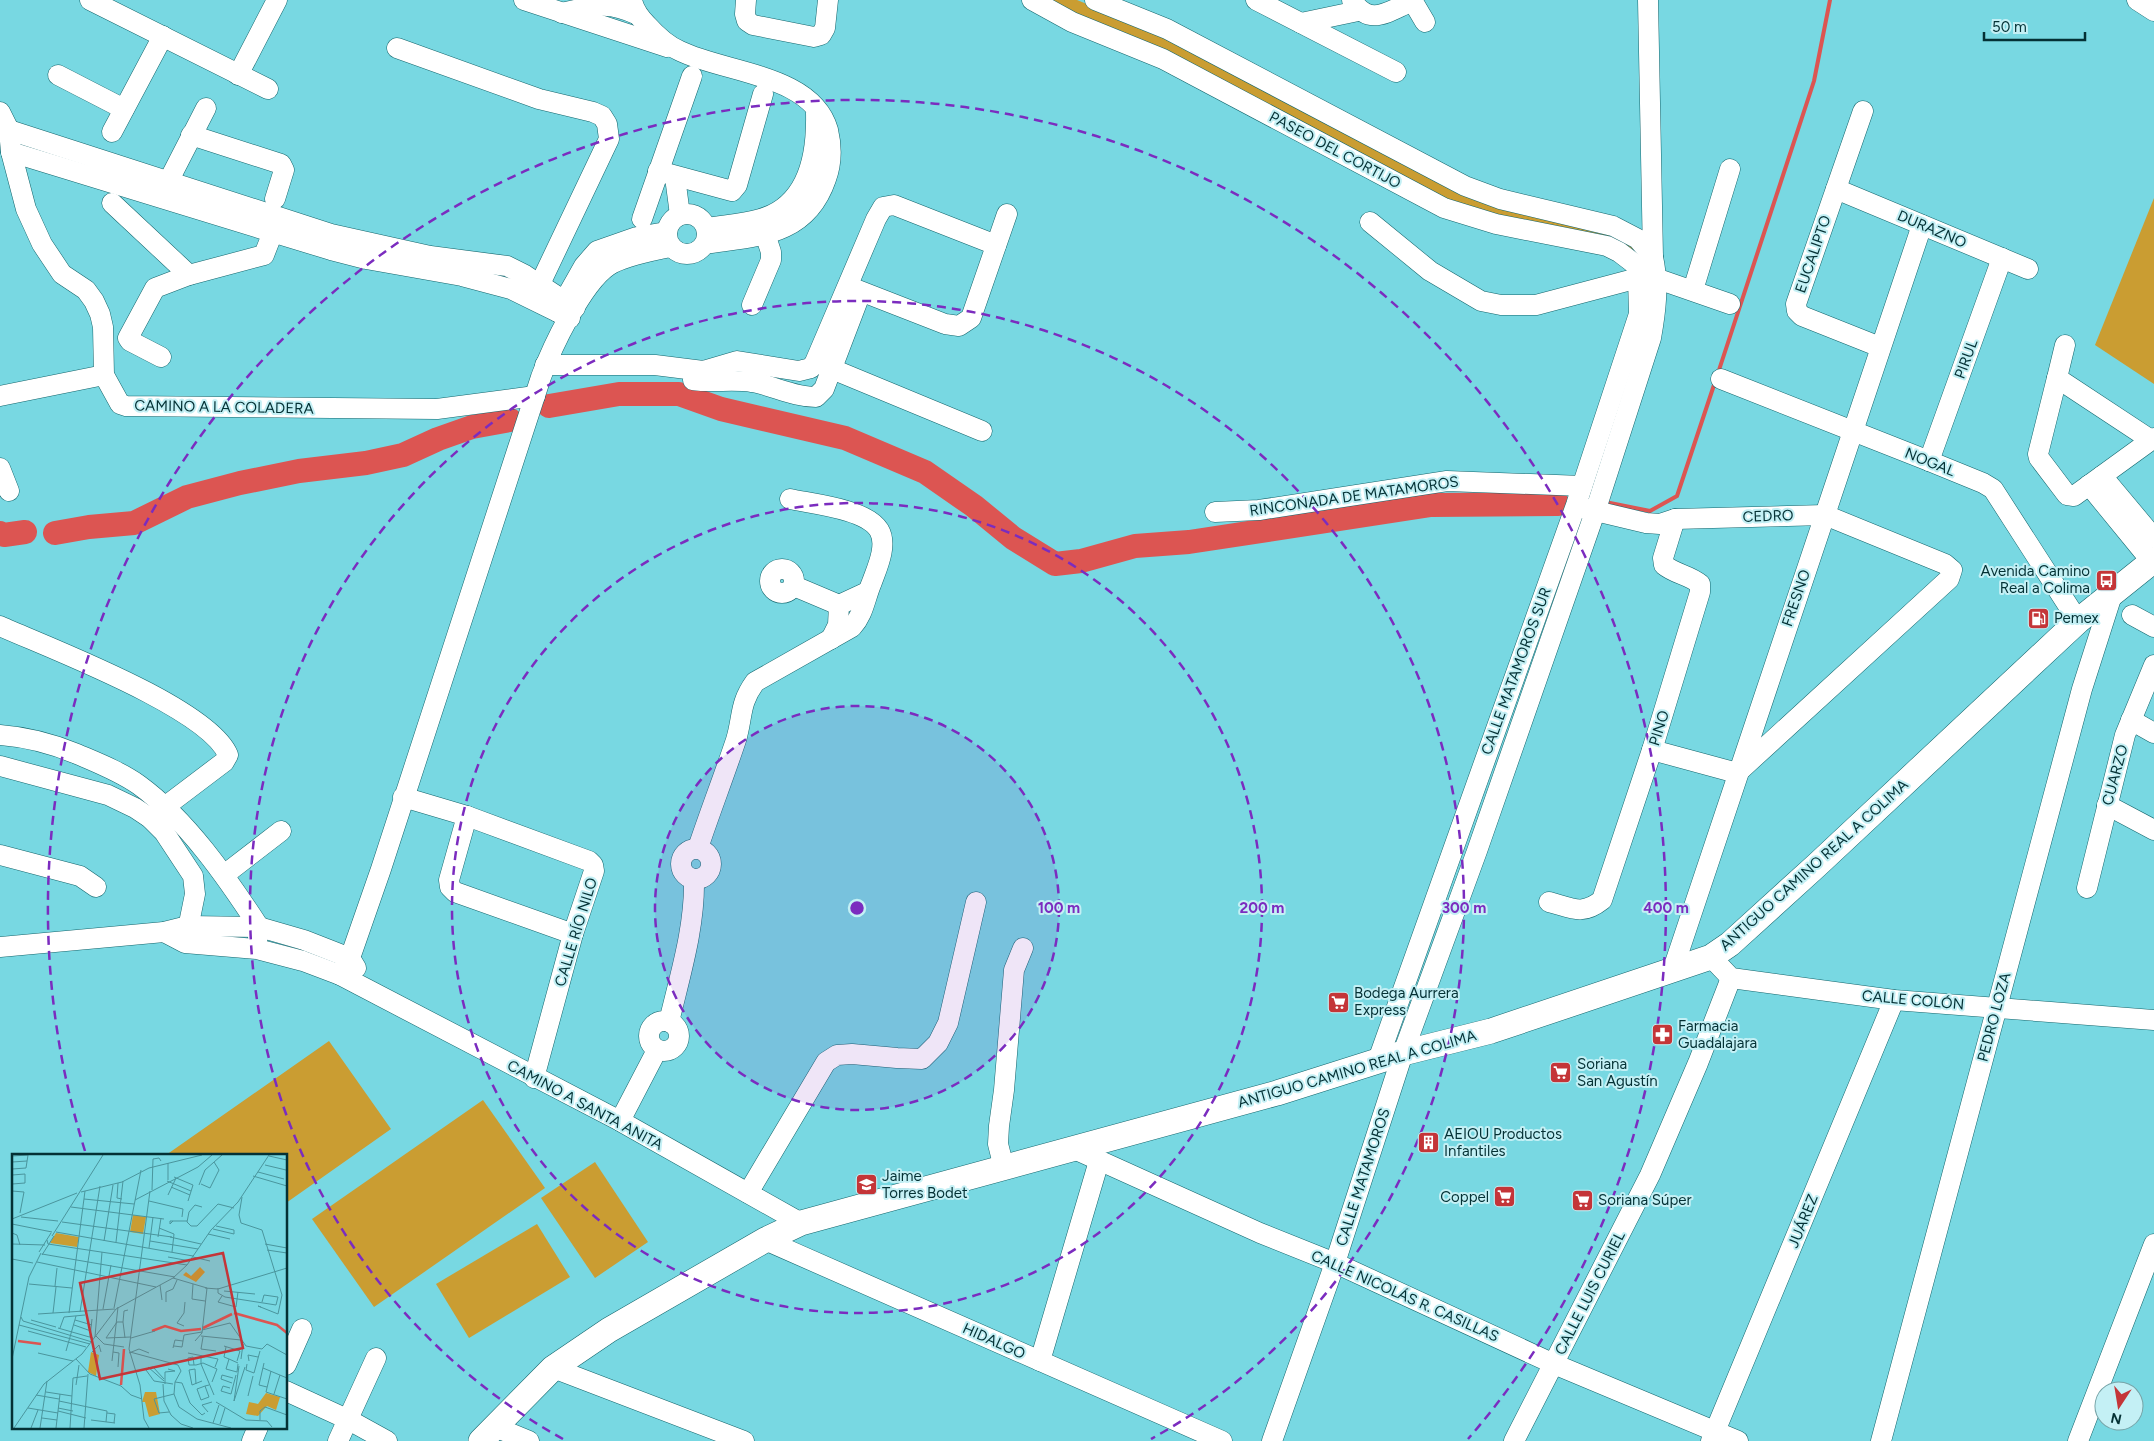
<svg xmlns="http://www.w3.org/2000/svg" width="2154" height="1441" font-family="Figtree,sans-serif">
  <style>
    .green { fill: #ca9d32 }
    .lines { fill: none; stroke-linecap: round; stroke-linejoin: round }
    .stream { stroke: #dc5552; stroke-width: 4 }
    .river { stroke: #dc5552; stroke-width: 24 }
    .minor-casing { stroke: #13656c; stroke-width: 21 }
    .major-casing { stroke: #13656c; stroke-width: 26 }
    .minor { stroke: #fff; stroke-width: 20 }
    .major { stroke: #fff; stroke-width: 25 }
    .ring { fill: none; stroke: #7b2cbf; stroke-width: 2.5; stroke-dasharray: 9 6 }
    .labels { text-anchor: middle; stroke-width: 4; stroke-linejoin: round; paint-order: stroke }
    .street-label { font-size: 15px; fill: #043135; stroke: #c4f0f5 }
    .poi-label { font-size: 15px; fill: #043135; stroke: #c4f0f5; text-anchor: start }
    .inset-river { fill: none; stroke: #dc5552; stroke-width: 2.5 }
    .inset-road { fill: none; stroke: #4a959d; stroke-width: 1 }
    .view { fill: #c43538; fill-opacity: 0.15; stroke: #c43538; stroke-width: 2.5 }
    .inset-edge { fill: none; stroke: #043135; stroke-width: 2.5 }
    .centre { fill: #7b2cbf; stroke: #c4f0f5; stroke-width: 2.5 }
    .ring-label { font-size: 15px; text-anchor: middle; font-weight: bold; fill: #7b2cbf; stroke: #c4f0f5; stroke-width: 4; stroke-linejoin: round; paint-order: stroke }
  </style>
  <rect width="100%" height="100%" fill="#78d8e2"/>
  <g class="green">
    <path d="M1049,0h28l98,40 280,152 180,49 11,26 -199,-64 -279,-151c-40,-18 -82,-31 -119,-52z"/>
    <path d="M2154,198v186l-59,-39z"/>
    <path d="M329,1041l62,88 -105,74v-48h-120z"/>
    <path d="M483,1100l62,88 -171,119 -62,-88z"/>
    <path d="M595,1162l53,80 -53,36 -54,-80z"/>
    <path d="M537,1224l33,53 -101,61 -33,-54z"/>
  </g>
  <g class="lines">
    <g class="stream">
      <path d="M1718,373l96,-292 16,-81"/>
      <path d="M1610,503l40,8 27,-15 38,-114"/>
      <path d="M1558,504l7,-2"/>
    </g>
    <g class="river">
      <path d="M549,406l70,-12h60l42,15 124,29 80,34 49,34 39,32 42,26 26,-3 54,-15 54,-4 242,-37 127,-1"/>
      <path d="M0,533l4,2 21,-3"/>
      <path d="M55,533l34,-6 45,-4 53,-26 53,-14 59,-12 67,-8 37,-8 35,-16 34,-12 38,-7"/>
    </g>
    <defs>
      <g id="minor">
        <path d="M90,0l178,89"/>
        <path d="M524,0l143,47"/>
        <path d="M632,0c2,11 8,18 15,25 9,10 21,21 33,26 45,22 132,23 148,79 4,17 4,33 -2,49 -20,58 -69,57 -121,65"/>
        <path d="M746,0l-1,14 2,7 6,4 61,12 7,-2 4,-7 3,-28"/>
        <path d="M1032,0l40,22 91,37 281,149 52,16 111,22 12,6 17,13 2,13 1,36 -63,191 -198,555"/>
        <path d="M1095,0l72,29 298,157 35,13 113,27 25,13 15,18"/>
        <path d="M1256,0l140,72"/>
        <path d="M1352,0c18,28 36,11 61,1"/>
        <path d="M1412,0l13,22"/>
        <path d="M2137,0l17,11"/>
        <path d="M562,13c31,-7 45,-13 76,2"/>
        <path d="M1301,23l57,-12"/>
        <path d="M397,48l142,51 54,13 9,4 5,8 2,15 -69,145"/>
        <path d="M58,75l66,34"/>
        <path d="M238,75l39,-75"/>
        <path d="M1863,111l-67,193 1,7 5,5 78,31"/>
        <path d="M0,112l9,18 2,22 15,57 16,35 20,30 24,16 8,11 6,13 3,13 1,48 16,29 6,2 311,3 98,-13"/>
        <path d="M9,130l322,104 99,22 77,10 18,9 50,33"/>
        <path d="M112,132l51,-96"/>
        <path d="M191,135l90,29 3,6 -9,29"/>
        <path d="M11,152l320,98 35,9 96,17 49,13 59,29"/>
        <path d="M658,171l74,20 5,-6 26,-91"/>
        <path d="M675,177l5,38"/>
        <path d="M168,182l38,-74"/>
        <path d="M1836,189l192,80"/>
        <path d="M112,203l77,72"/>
        <circle cx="687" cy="234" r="20"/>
        <path d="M642,219l50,-143"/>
        <path d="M1370,222l60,49 51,30 20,4h35l102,-27 20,1 72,25"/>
        <path d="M707,228c17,-3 36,-4 53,-9 48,-13 57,-63 56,-106"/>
        <path d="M850,287l95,37 14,2 12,-8 36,-104"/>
        <path d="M1693,290l37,-121"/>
        <path d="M752,305l19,-45v-8l-10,-30"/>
        <path d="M558,312l26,-46 13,-15 40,-14 29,-5"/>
        <path d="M2065,345l-8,33 94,62"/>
        <path d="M161,357l-31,-16 -2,-3 27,-50 34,-13 75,-20 9,-23"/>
        <path d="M820,364l162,67"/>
        <path d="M545,365h110l48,6 34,-10 62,10 12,-3 4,-6 61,-143 7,-12 11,-2 102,40"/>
        <path d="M2057,378l-19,76 1,4 28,37 7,1 80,-58"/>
        <path d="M1721,379l208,82 54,22 10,6 85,132"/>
        <path d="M693,380c19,3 39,-1 59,2 22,4 42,15 64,15l8,-8 37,-97"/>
        <path d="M0,396l104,-21"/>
        <path d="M1929,461l73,-203"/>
        <path d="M0,468l9,23"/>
        <path d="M2102,476l52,62"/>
        <path d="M2089,485l63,77"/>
        <path d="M1583,508l63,15 14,1 15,-5 150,-4 120,49 7,6 -3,9 -212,194 -85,-23"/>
        <path d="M1215,512l44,-2 188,-29 135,5"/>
        <circle cx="782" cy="581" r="12"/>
        <path d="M794,586l45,19"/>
        <path d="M2132,615l22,12"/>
        <path d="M0,626c49,22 209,82 228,129l-4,7 -74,56"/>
        <path d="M831,639l7,-14 1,-20 28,-13"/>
        <path d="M2131,720l23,13"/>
        <path d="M0,735c27,2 53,9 77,19 21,9 44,18 62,31 48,35 88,93 120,142l-1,10"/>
        <path d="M0,766l108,29 27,13 15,10 14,14 29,44 2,18 -9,44"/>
        <path d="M403,797l64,19 122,45 4,4 1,6 -21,63 -39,144"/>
        <path d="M2107,805l47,25"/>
        <path d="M467,816l-18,64 1,7 5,5 118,42"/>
        <path d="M698,848c12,-36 26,-72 38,-108 7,-23 3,-36 19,-58l97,-55c12,-13 13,-29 20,-45 5,-14 16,-37 7,-52 -13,-21 -66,-26 -89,-31"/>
        <circle cx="696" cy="864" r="15"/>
        <path d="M0,855l80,21 16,11"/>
        <path d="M224,875l57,-44"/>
        <path d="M2087,888l38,-153 29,-70"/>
        <path d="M1549,902c23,6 33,14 53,-2l50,-150 48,-158v-8c-11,-9 -25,-10 -36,-19l-1,-7 12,-39"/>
        <path d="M164,932l21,11 72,6 46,12 37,14 280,146 181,102"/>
        <path d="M0,947l164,-15 24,-6 71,1 45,13 46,18 6,10"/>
        <path d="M1711,957l20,21 163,22 260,20"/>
        <path d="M1672,972l250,-747"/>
        <path d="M340,975l10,-17 31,-89 160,-492c11,-30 41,-93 67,-111 15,-10 44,-15 62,-19"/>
        <circle cx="664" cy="1036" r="15"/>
        <path d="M669,1022c11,-47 26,-94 25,-143"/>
        <path d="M620,1121l37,-71"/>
        <path d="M1074,1149l186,84 75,30 219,101 184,77"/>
        <path d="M1004,1168l-6,-24 1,-18 5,-36 10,-120 9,-22"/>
        <path d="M748,1193l78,-131 11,-7 15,-1 45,4 25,1 16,-16 10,-20 28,-121"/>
        <path d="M765,1240l457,201"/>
        <path d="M1040,1361l59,-200"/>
        <path d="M286,1365l16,-36"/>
        <path d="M553,1368l191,73"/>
        <path d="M286,1391l63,29 38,21"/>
        <path d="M495,1427l34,14"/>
        <path d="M252,1441l6,-14"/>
        <path d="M338,1441l38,-83"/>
        <path d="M1272,1441l63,-178 68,-210 74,-202 118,-339 56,-174c5,-28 8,-53 2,-81l-5,-257"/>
        <path d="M1514,1441l136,-266 48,-112 33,-85"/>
        <path d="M1711,1441l183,-441"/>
        <path d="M1881,1441l201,-752 30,-94"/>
        <path d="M2078,1441l76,-197"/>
      </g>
      <path id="major" d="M481,1441l72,-73 56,-38 156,-90 36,-17 476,-130 126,-40 88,-22 220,-74 19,-13 87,-79 261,-244 76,-61"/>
    </defs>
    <use href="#minor" class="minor-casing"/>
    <use href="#major" class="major-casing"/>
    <use href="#minor" class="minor"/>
    <use href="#major" class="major"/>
  </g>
  <circle cx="857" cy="908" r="202" fill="#7b2cbf" fill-opacity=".12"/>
  <g class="ring">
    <circle cx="857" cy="908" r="202"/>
    <circle cx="857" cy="908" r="405"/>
    <path d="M563 1439A607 607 0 1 1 1151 1439"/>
    <path d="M85 1151A809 809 0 1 1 1468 1439"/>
  </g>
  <defs>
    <symbol id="bus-square" viewBox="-11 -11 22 22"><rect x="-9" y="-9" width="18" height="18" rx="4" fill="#c43538" stroke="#c4f0f5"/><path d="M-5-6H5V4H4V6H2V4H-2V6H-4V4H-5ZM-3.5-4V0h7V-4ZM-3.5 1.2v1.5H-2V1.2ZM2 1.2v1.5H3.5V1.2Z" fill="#fff"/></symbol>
    <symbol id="fuel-square" viewBox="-11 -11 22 22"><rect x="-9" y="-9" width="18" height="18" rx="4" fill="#c43538" stroke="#c4f0f5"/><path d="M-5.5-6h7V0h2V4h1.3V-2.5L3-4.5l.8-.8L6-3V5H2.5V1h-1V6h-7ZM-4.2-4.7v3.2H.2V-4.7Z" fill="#fff"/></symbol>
    <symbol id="supermarket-square" viewBox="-11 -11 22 22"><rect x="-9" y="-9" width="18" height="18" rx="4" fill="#c43538" stroke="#c4f0f5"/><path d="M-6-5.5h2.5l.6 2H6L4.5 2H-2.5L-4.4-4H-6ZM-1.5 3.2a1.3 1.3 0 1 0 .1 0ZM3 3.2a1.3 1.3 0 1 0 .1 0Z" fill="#fff"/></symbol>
    <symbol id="pharmacy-square" viewBox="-11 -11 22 22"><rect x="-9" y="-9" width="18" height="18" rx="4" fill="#c43538" stroke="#c4f0f5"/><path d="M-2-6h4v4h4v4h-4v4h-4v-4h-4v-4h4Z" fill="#fff"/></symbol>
    <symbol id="building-square" viewBox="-11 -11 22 22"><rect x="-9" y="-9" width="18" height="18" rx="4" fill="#c43538" stroke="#c4f0f5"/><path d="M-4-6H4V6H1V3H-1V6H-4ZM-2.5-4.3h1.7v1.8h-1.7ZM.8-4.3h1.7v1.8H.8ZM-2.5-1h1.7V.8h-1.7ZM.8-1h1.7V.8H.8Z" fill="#fff"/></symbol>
    <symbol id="school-square" viewBox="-11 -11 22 22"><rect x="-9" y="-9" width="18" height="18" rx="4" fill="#c43538" stroke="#c4f0f5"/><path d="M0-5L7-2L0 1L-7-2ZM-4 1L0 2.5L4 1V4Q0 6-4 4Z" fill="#fff"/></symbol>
  </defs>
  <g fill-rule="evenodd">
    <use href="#bus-square" x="2094" y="568" width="25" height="25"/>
    <use href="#fuel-square" x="2026" y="606" width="25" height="25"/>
    <use href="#supermarket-square" x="1326" y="990" width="25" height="25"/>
    <use href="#pharmacy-square" x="1650" y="1022" width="25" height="25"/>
    <use href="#supermarket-square" x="1548" y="1060" width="25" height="25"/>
    <use href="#building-square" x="1416" y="1130" width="25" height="25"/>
    <use href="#school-square" x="854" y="1172" width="25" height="25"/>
    <use href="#supermarket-square" x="1492" y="1184" width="25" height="25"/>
    <use href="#supermarket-square" x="1570" y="1188" width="25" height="25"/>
  </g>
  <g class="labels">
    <g class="street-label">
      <text transform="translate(1335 150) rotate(28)" y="5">PASEO DEL CORTIJO</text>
      <text transform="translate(1932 229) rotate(23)" y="5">DURAZNO</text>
      <text transform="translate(1813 254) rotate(-71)" y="5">EUCALIPTO</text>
      <text transform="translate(1966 359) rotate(-70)" y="5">PIRUL</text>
      <text transform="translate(224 407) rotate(1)" y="5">CAMINO A LA COLADERA</text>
      <text transform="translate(1930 462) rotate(22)" y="5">NOGAL</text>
      <text transform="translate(1354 496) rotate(-8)" y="5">RINCONADA DE MATAMOROS</text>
      <text transform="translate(1768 516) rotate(-2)" y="5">CEDRO</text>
      <text transform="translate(1796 598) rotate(-71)" y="5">FRESNO</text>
      <text transform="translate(1516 671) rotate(-70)" y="5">CALLE MATAMOROS SUR</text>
      <text transform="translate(1659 728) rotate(-73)" y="5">PINO</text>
      <text transform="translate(2115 775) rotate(-75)" y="5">CUARZO</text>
      <text transform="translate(1814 865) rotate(-42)" y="5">ANTIGUO CAMINO REAL A COLIMA</text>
      <text transform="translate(576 932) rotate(-73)" y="5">CALLE RÍO NILO</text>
      <text transform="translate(1913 1000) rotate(5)" y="5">CALLE COLÓN</text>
      <text transform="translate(1994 1017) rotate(-75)" y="5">PEDRO LOZA</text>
      <text transform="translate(1357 1069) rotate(-16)" y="5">ANTIGUO CAMINO REAL A COLIMA</text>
      <text transform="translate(585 1105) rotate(28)" y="5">CAMINO A SANTA ANITA</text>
      <text transform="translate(1363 1177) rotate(-72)" y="5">CALLE MATAMOROS</text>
      <text transform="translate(1803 1221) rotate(-68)" y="5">JUÁREZ</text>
      <text transform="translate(1590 1293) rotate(-63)" y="5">CALLE LUIS CURIEL</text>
      <text transform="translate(1405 1296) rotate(24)" y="5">CALLE NICOLÁS R. CASILLAS</text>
      <text transform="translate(994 1341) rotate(24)" y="5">HIDALGO</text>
    </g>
    <g class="poi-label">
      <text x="2090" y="576" text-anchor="end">Avenida Camino<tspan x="2090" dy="17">Real a Colima</tspan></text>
      <text x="2054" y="623">Pemex</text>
      <text x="1354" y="998">Bodega Aurrera<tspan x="1354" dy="17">Express</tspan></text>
      <text x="1678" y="1031">Farmacia<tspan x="1678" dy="17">Guadalajara</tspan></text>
      <text x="1577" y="1069">Soriana<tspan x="1577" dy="17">San Agustín</tspan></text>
      <text x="1444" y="1139">AEIOU Productos<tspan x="1444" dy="17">Infantiles</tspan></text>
      <text x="882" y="1181">Jaime<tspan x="882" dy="17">Torres Bodet</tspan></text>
      <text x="1489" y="1202" text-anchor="end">Coppel</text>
      <text x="1598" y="1205">Soriana Súper</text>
    </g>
  </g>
  <g transform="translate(12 1154)">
    <rect width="275" height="275" fill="#78d8e2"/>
    <path d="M121,61l13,2 -3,17 -13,-2zM44,79l23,4 -2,10 -27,-4zM188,113l5,5 -9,10 -13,-7 3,-3 5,4zM79,198l8,3 -3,21 -8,-4zM133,238h11l4,22 -11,3 -4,-15h-3zM254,239l14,4 -4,13 -9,-4 -9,10 -12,-2 3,-12 9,2z" fill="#ca9d32"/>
    <path class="inset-river" d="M222,159l43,12 10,8M191,174l29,-14M140,177l13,-5 16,5 20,-2M6,187l23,3M109,231l3,-36"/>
    <path class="inset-road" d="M0,2l16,-1M257,2l18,4M0,8l15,-1M156,9v17M253,11l21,5M0,15l14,-1 2,-13M246,18l26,7M0,21l13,-1v9l-13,1M241,22l34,10M162,23l19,8 -5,16M155,27l24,10M106,29l-1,15 5,1M189,30l9,4 9,-18 -5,-8M187,31l6,-15 17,-15M159,33l19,8M140,36l1,-31 6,-1 2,3M0,37l12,1 -4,21M69,38l41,-10 27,-14 53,-13M156,41l8,-17M230,43l-3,18 2,8 21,7 20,65 -4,19 -20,-8 3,1M72,45l50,5M123,46l63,-33 14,-12M137,47l34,8 -1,8M59,53l93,12M190,53l-7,-2 -6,7 -2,10 4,4h6l21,-22 16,4M9,63l37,4M0,65l65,-26M161,67h-3v3l3,-3h14M50,68l110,15M0,70l40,8M147,74l15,6 -2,18M201,75l21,5v-4l-18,-4M44,78l137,24M0,79l5,2 3,10M196,80l22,5M40,82l51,-81M146,83l3,-19M158,83l31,7M35,86l1,4 139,21M92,87l9,-56M138,87l48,8M104,88l7,-61M0,90l33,1M253,90l22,4M137,94l4,-31M255,96l20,3M27,98l12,-19M30,100l133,23M30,101l12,-19M156,103l22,4M181,103l17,4M0,105l21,4M25,108l119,25M161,124l34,10M17,130l43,4M181,130l-1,15 13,2M148,131l2,15M43,132l2,-18M193,134l13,1 69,-21M206,134v5l7,4 51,8 2,-8 -14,-2 -2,7M212,137l31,3M210,142l-4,6 18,5 2,-15M154,148v-10l7,-3 4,-9M102,154l27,-138M91,155l8,-44M68,158l20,-126M41,159l3,-26M57,159l16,-122M26,160l77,-5M9,163l2,4 69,21M19,166l25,7M63,166l17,5M111,168h-6l-11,16 25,-1M7,171l71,19M62,171l17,6M172,172l-7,-3 7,-10 1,-11M46,174l35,10M48,174l4,-11 21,-2M190,176l28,-7 16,23 16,3 5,-5 20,11M16,177l58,16M84,182l8,8 20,3M189,182l40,4M78,183l2,-18M83,183l7,-85M191,183l-2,12 15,2M113,184l-2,-16 1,-11 4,-1M119,184l24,-7M183,187l7,-8 5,-45M162,192l8,1 2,-12 18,-3M212,192l16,5 -3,10M214,193l-2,10 5,2M161,194l2,-8 8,1M54,197l10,-35M80,198l7,-7 2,7M101,198l6,1 -1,14M118,198l48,13 3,6 -6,11 -1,12 5,13 18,12 34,9M26,199l35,8M117,199l10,-4 10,4M176,199l30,6 -3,8M189,201v9l13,31M0,205l17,-82 12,-24M64,205l14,15 31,12 10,9 11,4M229,205l2,-15M100,207l6,-54M237,207l-1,-6 10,2M252,209l-5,22 8,2M226,210l-1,8 -11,-3 3,-10 9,4M235,210l-1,6 8,3 6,-22M182,211l-1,-8 -5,1 1,7h7l7,-2 14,6 -5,13M227,212l-5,35 11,-34M136,213l16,14M137,214l4,-1 11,12M251,214l24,10M183,215l-6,1 3,15 10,-4M183,215l1,15M134,216l8,11 19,3M259,217l-5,21 21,7M163,228l7,1 8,20 12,12 3,-2M220,229l-11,-4 1,-4 11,3M151,230l1,17 7,14 10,9 12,4M153,230v-12l10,-1 -7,-2M64,231l3,-20M193,232l4,11 -8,3 -4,-11 8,-3 4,-1M218,234l-7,-2 -2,5 10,3 5,-19M34,238l26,4M262,240l6,-19M24,241l23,4M236,242l5,-20M47,247l48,10 -1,11M204,248l30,18 21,1 5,6M16,254l30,5M46,254l15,3M46,257l28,7M157,258l-10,1 -5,-14 20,-5M196,258l-6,-7 10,-3M95,259l8,1 -1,9M30,264l15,2M79,266l24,3M248,266v-9l5,-4 22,8M201,269l6,-18M208,270l5,-16M2,274l30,-44 38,-30 34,-45 57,-31 14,-13 24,-35 27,-28 31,-47M19,274l7,-18M28,274l7,-47M44,274l4,-34M58,274l3,-50 14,-2M72,274l4,-54M137,274l-5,-9 -4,-34 -11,-36 21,-158"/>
    <path class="view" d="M211,99l20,95 -143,31 -20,-96z"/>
    <rect width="275" height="275" class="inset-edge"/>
  </g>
  <circle cx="857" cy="908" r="8" class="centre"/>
  <g class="ring-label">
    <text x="1059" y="913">100 m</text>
    <text x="1262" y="913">200 m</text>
    <text x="1464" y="913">300 m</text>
    <text x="1666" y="913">400 m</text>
  </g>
  <g transform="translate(2119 1406) rotate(192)"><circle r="24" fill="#c4f0f5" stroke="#77a4a8"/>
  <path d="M0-4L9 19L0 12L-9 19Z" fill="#c43538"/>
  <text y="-8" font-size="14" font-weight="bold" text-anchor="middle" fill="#043135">N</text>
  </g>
  <path d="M1984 32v8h101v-8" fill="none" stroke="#043135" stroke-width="2.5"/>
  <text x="1992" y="32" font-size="15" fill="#043135" stroke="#c4f0f5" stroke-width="4" paint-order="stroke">50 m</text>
</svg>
